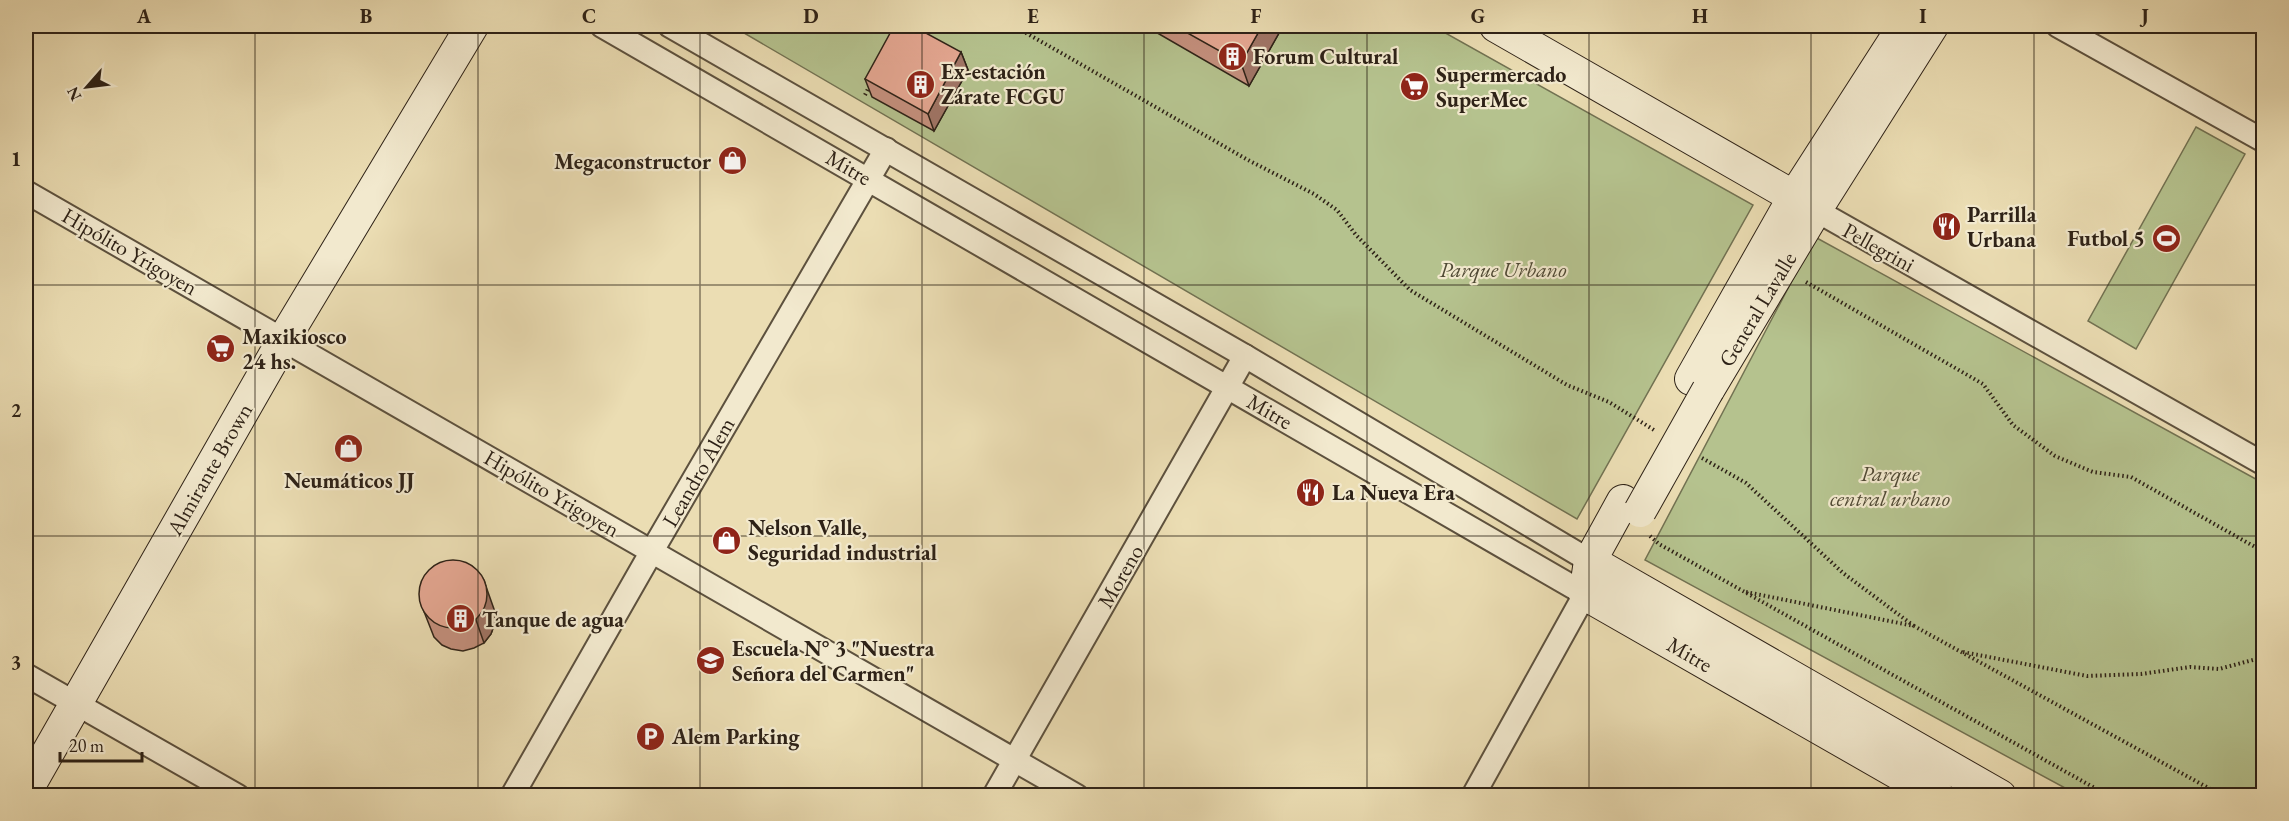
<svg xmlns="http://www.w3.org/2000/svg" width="2289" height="821" font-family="'EB Garamond',serif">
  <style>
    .green { fill: #b5c28e; stroke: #727252; stroke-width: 1.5 }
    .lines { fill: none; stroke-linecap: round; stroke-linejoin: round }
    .street-casing { stroke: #5d513e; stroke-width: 26 }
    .secondary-casing { stroke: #2e2217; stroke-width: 34 }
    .path { stroke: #2e2217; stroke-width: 4; stroke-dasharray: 1.5 3; stroke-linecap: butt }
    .street { stroke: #f2e9ce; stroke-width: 22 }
    .secondary { stroke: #f2e9ce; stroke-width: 32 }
    .secondary-bridge-casing { stroke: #2e2217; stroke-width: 34; stroke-linecap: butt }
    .secondary-bridge { stroke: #f2e9ce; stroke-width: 32 }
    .wall { fill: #c5907e; stroke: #2e2217; stroke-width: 1.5 }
    .shaded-wall { fill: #a07566; stroke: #2e2217; stroke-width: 1.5 }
    .building { fill: #e5a792; stroke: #2e2217; stroke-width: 1.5 }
    .grid { fill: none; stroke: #2e2217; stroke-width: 1.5; stroke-opacity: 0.55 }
    .labels { text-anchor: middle; stroke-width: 4.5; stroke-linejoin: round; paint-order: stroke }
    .poi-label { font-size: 22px; font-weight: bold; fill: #2e2217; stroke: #f2e9ce; text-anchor: start }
    .street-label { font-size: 22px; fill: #2e2217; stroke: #f2e9ce }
    .park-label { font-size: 22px; font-style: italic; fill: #504a35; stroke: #f2e9ce }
    .neatline { fill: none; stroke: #2e2217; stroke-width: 2 }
    .grid-label { font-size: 20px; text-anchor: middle; font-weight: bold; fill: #2e2217 }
  </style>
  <rect width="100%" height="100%" fill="#ebddb3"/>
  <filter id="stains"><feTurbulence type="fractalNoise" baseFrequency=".00333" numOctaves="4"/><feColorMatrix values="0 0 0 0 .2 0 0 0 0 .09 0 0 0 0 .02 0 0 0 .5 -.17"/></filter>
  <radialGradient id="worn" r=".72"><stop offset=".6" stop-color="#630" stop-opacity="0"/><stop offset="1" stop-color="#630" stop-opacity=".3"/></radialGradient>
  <g class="green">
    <path d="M732,26h701l320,179 -176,314z"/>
    <path d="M2196,127l49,27 -109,195 -48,-28z"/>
    <path d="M1815,237l448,246v312h-185l-433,-235z"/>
  </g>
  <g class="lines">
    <defs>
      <g id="street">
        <path d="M602,26l983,568 -112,202"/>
        <path d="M670,26l575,330 345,205"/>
        <path d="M2058,26l206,115"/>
        <path d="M26,192l1051,604"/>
        <path d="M1803,203l461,261"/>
        <path d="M26,675l212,121"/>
        <path d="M512,796l140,-245 234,-402"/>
        <path d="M994,796l251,-440"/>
      </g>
      <g id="secondary">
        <path d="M1496,26l298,171"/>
        <path d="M1691,379l103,-182 110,-171"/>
        <path d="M1708,390l107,-179 117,-185"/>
        <path d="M1590,561l410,235"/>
        <path d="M1587,581l3,-20 33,-60"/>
        <path d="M1585,594l353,202"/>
        <path d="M26,791l258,-452 188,-313"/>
      </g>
    </defs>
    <use href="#street" class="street-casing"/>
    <use href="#secondary" class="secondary-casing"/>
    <g class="path">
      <path d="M1014,26l234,134 66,34 23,16 19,25 54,55 157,95 42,17 45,28"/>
      <path d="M865,95l5,-10"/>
      <path d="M1806,282l177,102 30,41 42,31 38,16 38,5 133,75"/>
      <path d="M1702,458l44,25 97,90 71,53"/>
      <path d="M1650,536l9,8 450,252"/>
      <path d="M1746,592l168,34 309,170"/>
      <path d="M1963,652l124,24 54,-2 49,-7 29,2 45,-12"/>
    </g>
    <use href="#street" class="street"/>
    <use href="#secondary" class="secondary"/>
    <defs>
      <path id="secondary-bridge" d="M1640,511l68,-121"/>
    </defs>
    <use href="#secondary-bridge" class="secondary-bridge-casing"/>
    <use href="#secondary-bridge" class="secondary-bridge"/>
  </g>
  <g class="wall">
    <path d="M1147,26h136l-34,60 -102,-59z"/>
    <path d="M961,52l7,18 -34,61 -62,-34 -7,-18z"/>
    <path d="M421,604l74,8v11l-4,11 -7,9 -10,5 -11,3 -12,-2 -9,-4 -8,-8z"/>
  </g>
  <g class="shaded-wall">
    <path d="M1262,26h21l-34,60 -8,-23z"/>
    <path d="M961,52l7,18 -34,61 -6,-17z"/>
    <path d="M483,578l12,34v11l-4,11 -7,9 -8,-23z"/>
  </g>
  <g class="building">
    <path d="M894,26h19l48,26 -33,62 -63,-35z"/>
    <path d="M1175,26h87l-21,37z"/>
    <circle cx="453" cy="594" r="34"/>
  </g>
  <path class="grid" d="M255,26v770M478,26v770M700,26v770M922,26v770M1144,26v770M1367,26v770M1589,26v770M1811,26v770M2034,26v770M26,285h2238M26,536h2238"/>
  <defs>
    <symbol id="building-disc" viewBox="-11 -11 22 22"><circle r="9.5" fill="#8f2418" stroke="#f2e9ce"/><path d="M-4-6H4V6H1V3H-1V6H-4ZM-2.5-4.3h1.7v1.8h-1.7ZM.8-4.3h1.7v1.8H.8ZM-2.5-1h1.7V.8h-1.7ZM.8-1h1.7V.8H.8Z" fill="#fff"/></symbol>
    <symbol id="supermarket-disc" viewBox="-11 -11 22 22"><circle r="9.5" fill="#8f2418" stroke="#f2e9ce"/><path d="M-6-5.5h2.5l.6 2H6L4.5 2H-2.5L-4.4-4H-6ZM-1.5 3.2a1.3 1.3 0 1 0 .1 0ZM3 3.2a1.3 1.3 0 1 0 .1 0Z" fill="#fff"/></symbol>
    <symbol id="shop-disc" viewBox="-11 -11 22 22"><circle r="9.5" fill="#8f2418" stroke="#f2e9ce"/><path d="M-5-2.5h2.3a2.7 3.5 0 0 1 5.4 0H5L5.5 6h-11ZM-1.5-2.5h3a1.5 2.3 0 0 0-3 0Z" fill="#fff"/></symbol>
    <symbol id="restaurant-disc" viewBox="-11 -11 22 22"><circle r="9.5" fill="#8f2418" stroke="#f2e9ce"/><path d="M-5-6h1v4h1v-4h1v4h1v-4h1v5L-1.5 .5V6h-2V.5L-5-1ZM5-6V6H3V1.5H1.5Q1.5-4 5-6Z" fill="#fff"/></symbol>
    <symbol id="stadium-disc" viewBox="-11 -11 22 22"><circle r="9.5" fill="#8f2418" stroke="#f2e9ce"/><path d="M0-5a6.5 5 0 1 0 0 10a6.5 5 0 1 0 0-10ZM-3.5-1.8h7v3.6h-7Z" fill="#fff"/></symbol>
    <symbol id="school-disc" viewBox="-11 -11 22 22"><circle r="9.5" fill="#8f2418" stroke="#f2e9ce"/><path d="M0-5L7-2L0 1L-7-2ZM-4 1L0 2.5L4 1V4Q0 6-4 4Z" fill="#fff"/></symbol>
    <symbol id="parking-disc" viewBox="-11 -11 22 22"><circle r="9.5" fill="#8f2418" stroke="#f2e9ce"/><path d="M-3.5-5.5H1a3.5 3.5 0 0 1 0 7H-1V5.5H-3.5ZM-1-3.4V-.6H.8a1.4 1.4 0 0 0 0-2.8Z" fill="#fff"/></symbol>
  </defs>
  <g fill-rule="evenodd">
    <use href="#building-disc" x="1216" y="40" width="33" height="33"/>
    <use href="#building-disc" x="904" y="68" width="33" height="33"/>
    <use href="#supermarket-disc" x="1398" y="70" width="33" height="33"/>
    <use href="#shop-disc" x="716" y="144" width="33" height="33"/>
    <use href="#restaurant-disc" x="1930" y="210" width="33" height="33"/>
    <use href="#stadium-disc" x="2150" y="222" width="33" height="33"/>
    <use href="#supermarket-disc" x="204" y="332" width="33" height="33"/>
    <use href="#shop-disc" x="332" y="432" width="33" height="33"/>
    <use href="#restaurant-disc" x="1294" y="476" width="33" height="33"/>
    <use href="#shop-disc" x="710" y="524" width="33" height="33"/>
    <use href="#building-disc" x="444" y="602" width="33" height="33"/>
    <use href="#school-disc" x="694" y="644" width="33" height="33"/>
    <use href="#parking-disc" x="634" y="720" width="33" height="33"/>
  </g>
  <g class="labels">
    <g class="poi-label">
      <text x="1253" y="64">Forum Cultural</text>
      <text x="941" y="79">Ex-estación<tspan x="941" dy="25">Zárate FCGU</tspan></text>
      <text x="1436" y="82">Supermercado<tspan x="1436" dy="25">SuperMec</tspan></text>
      <text x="711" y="169" text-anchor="end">Megaconstructor</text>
      <text x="1967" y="222">Parrilla<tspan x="1967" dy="25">Urbana</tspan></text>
      <text x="2145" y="246" text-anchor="end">Futbol 5</text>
      <text x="242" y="344">Maxikiosco<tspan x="242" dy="25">24 hs.</tspan></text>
      <text x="349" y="488" text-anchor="middle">Neumáticos JJ</text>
      <text x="1332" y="500">La Nueva Era</text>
      <text x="748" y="535">Nelson Valle,<tspan x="748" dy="25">Seguridad industrial</tspan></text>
      <text x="482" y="627">Tanque de agua</text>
      <text x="732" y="656">Escuela N° 3 "Nuestra<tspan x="732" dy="25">Señora del Carmen"</tspan></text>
      <text x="672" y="744">Alem Parking</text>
    </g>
    <g class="street-label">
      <text transform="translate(849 167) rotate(30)" y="8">Mitre</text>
      <text transform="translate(1879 247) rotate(29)" y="8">Pellegrini</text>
      <text transform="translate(130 251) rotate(30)" y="8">Hipólito Yrigoyen</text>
      <text transform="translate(1757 309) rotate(-59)" y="8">General Lavalle</text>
      <text transform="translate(1270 411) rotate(30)" y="8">Mitre</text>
      <text transform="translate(209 469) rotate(-60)" y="8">Almirante Brown</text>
      <text transform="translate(698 472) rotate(-60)" y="8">Leandro Alem</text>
      <text transform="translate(552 493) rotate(30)" y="8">Hipólito Yrigoyen</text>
      <text transform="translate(1120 576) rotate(-60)" y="8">Moreno</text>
      <text transform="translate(1690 654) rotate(30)" y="8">Mitre</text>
    </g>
    <g class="park-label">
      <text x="1503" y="277">Parque Urbano</text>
      <text x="1890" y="481">Parque<tspan x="1890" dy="25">central urbano</tspan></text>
    </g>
  </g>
  <rect width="2289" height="821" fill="none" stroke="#ebddb3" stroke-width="66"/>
  <g transform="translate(87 87) rotate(242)" stroke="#f2e9ce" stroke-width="4.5" paint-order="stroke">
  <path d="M0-4.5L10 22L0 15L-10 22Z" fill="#2e2217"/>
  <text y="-9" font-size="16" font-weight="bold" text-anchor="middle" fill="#2e2217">N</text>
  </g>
  <path d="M60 752v9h82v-9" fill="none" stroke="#2e2217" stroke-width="3"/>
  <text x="69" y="752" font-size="18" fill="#2e2217" stroke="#f2e9ce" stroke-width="4.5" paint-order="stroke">20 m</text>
  <rect x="33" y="33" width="2223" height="755" class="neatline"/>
  <g class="grid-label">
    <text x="144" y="23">A</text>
    <text x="366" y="23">B</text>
    <text x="589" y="23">C</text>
    <text x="811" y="23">D</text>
    <text x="1033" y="23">E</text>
    <text x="1256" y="23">F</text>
    <text x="1478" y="23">G</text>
    <text x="1700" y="23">H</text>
    <text x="1923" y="23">I</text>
    <text x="2145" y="23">J</text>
    <text x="16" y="166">1</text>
    <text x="16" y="417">2</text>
    <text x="16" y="669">3</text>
  </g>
  <rect width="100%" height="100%" filter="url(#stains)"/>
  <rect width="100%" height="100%" fill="url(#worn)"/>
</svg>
